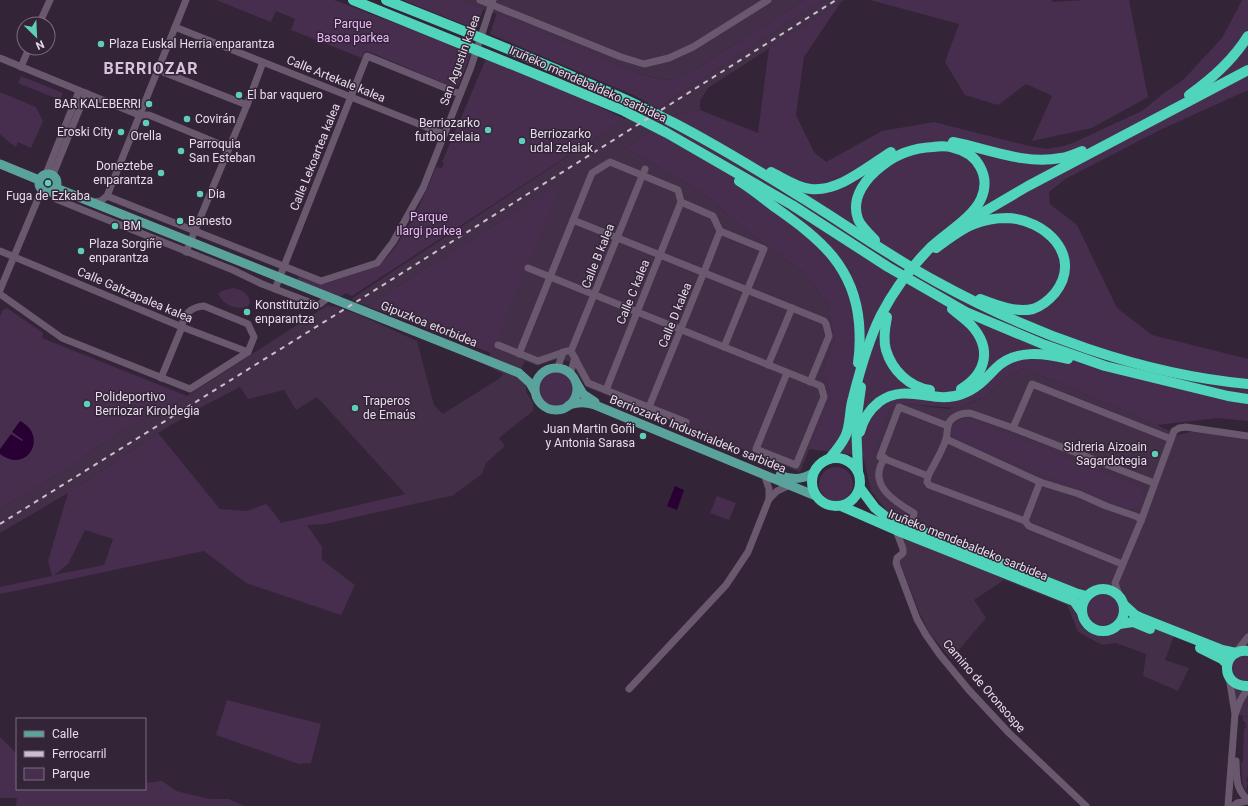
<svg xmlns="http://www.w3.org/2000/svg" width="1248" height="806" font-family="Roboto,sans-serif">
  <style>
    .built { fill: #432f48 }
    .green { fill: #472e4e; fill-rule: evenodd }
    .water { fill: #290033 }
    .lines { fill: none; stroke-linecap: round; stroke-linejoin: round }
    .minor { stroke: #6a596e; stroke-width: 7 }
    .major { stroke: #5aa39d; stroke-width: 9 }
    .highway { stroke: #50d4bc; stroke-width: 10 }
    .rail { stroke: #c9becd; stroke-width: 2; stroke-dasharray: 5 5; stroke-linecap: butt }
    .poi-dot { fill: #5eceb8; stroke: #342438; stroke-width: 1.5 }
    .labels { text-anchor: middle; stroke-width: 3; stroke-linejoin: round; paint-order: stroke }
    .park-label { font-size: 12px; fill: #edb8fb; stroke: #342438 }
    .poi-label { font-size: 12px; fill: #e6dce9; stroke: #342438; text-anchor: start }
    .street-label { font-size: 12px; fill: #e6dce9; stroke: #342438 }
    .district-label { font-size: 16px; font-weight: bold; letter-spacing: 1px; fill: #d7c3dc; stroke: #342438 }
  </style>
  <rect width="100%" height="100%" fill="#342438"/>
  <g class="built">
    <path d="M463,0h341l-116,74 -12,5h-15l-18,-4z"/>
    <path d="M823,0h21l-136,88 -8,13v9l-26,5 -48,33 75,44 50,42 53,38 24,32 7,36 -12,29 8,27 -31,76 -214,-85 -15,-25 -10,-3 -10,2 -14,5 -12,-5 -8,16 6,4 3,5v6l7,11v8l-34,27 6,8 -19,17 -4,11 -30,22 -12,2 -26,6 -6,-7 -91,-100 -21,13 -12,-20 -36,9 -8,-12 -42,22 -40,24 -90,60 -68,40v-24l80,-48 2,-4 59,-37 19,-8 27,-16 141,-91 5,2 1,-1 28,10 55,25 17,64 9,9 57,-36 3,-4 -17,-9 7,-19 17,-131 -143,91 -16,-7 298,-196 9,5z"/>
    <path d="M1024,368l133,57 21,10 24,-6 46,7v281l-13,-3 -12,-60 -49,-18 -9,24 24,8 -11,23 -35,-15 3,-22 -30,-11 -14,2 -24,-13 -11,-27 -63,-25 -30,20 12,18 -35,41 -21,-25 -10,-20 -21,-53 3,-10 -6,-21 -10,-20 -15,-19 -8,-35h9l18,-48 15,-4 43,5 23,-6 14,-6 21,-19z"/>
  </g>
  <g class="green">
    <path d="M216,0h118l121,46 16,8 -13,32 -5,1 -86,-36 -3,1 -2,6 -71,-28 4,-11 -19,-8 -5,11z"/>
    <path d="M403,0h60l21,8 -9,21z"/>
    <path d="M804,0h19l-165,108 -25,-13 -143,-61 7,-21 146,62c19,5 26,7 45,-1z"/>
    <path d="M870,0h182l1,2 31,-2h45l19,97 -56,31 -60,13 20,-45 -26,-12 -28,21 -33,-10 -20,-33 14,-38z"/>
    <path d="M1242,0h6v90l-86,39 -97,50 -16,13 1,12 27,21 40,83 35,27 96,24v62l-30,-3 -61,7 -133,-57 -18,10 -21,19 -29,11 -51,-4 -15,4 -18,49 -64,-8 23,-53 -8,-27 12,-29 -7,-36 -24,-32 -53,-38 -50,-42 -75,-44 48,-33 26,-5 58,23 11,-85 72,-46 -37,55 -8,58 18,37 12,10 56,-31 52,-9 95,24 18,3 17,-3 11,-4 67,-31 22,-18 19,-13 39,-42z"/>
    <path d="M486,59l99,41 40,19 -273,177 -6,-3 -6,4 -43,-16 2,-7 25,10 52,-17c25,-18 49,-72 60,-100l6,1 2,-5 -2,-1z"/>
    <path d="M21,76l42,17 -3,7 -42,-17z"/>
    <path d="M0,92l36,15 7,14 -12,27 -13,-6 -2,5 -6,-4 -10,-9z"/>
    <path d="M557,185l3,3 -69,165 -124,-47z"/>
    <path d="M233,288c9,2 16,5 17,15l-2,3c-12,5 -24,-1 -30,-12l4,-3z"/>
    <path d="M7,308l36,25 -1,5 145,58 -27,16 -19,8 -59,37 -2,4 -80,48v-193l3,-6z"/>
    <circle cx="555" cy="388" r="18"/>
    <path d="M961,418h7l170,68c11,11 2,25 -12,22l-168,-68 -5,-7 2,-7z"/>
    <path d="M158,433l62,76 27,2 19,-7 4,4 11,15 125,-29 8,10 -89,20 -18,1 15,22v13l33,25 -14,30 -95,-32 -42,-32 -204,43v-7l52,-11 -4,-15 20,-68zM85,530l28,9 -9,26 -50,10 14,-11z"/>
    <circle cx="836" cy="484" r="17"/>
    <path d="M717,496l19,7 -7,17 -19,-7z"/>
    <circle cx="1103" cy="608" r="17"/>
    <path d="M1248,654v25l-8,-1 -5,-5 -2,-10 4,-6z"/>
    <path d="M227,700l94,24 -10,39 -12,1 -83,-29z"/>
    <path d="M1243,716l5,1v59l-2,5 2,1 -2,10 -3,-7 -2,-21 2,-3 1,-32 2,-1 -1,-7h-2z"/>
    <path d="M0,737l17,17v35h128v-6l17,-2 14,10 34,8h19l15,7h-228l1,-8h-17z"/>
  </g>
  <g class="water">
    <path d="M20,421c29,14 8,54 -20,33v-5l11,-15 11,7 1,-1 -11,-8z"/>
    <path d="M675,486l9,4 -7,20 -10,-4z"/>
  </g>
  <g class="lines">
    <g class="minor">
      <path d="M480,0l141,57 23,7 25,-6 24,-11 75,-47"/>
      <path d="M39,24l11,-24"/>
      <path d="M175,27l269,107"/>
      <path d="M0,58l139,57h10l80,33"/>
      <path d="M21,67l8,-19"/>
      <path d="M158,70l89,35"/>
      <path d="M46,174l33,-83"/>
      <path d="M54,176v-4l32,-79"/>
      <path d="M51,192l5,7 27,11 150,60 29,14 55,21 3,-1 9,-7"/>
      <path d="M107,196l214,85 56,-18 16,-21 30,-54 48,-121 22,-67"/>
      <path d="M94,202l7,-1 6,-5 79,-196"/>
      <path d="M573,220l251,101 2,3 3,12 -19,46"/>
      <path d="M0,251l182,76 66,25"/>
      <path d="M186,252l61,-147 16,-43"/>
      <path d="M528,268l293,118 3,11 -28,68 -40,-16 31,-76"/>
      <path d="M275,289l92,-233 93,38"/>
      <path d="M0,290l40,-96 3,-3"/>
      <path d="M0,294l62,44 128,51 58,-37 6,-15 -6,-13 -44,-18c-13,1 -21,8 -22,21l-21,51"/>
      <path d="M498,345l40,16 29,-10h4l17,32 98,39"/>
      <path d="M571,351l74,-182"/>
      <path d="M519,354l73,-181 18,-11 68,28 3,12 32,14 7,15 44,18 -40,98"/>
      <path d="M768,365l24,-57"/>
      <path d="M558,367l5,-15"/>
      <path d="M570,374l5,-16"/>
      <path d="M606,390l75,-188"/>
      <path d="M649,407l55,-135 16,-41"/>
      <path d="M1013,428l19,-44 139,55"/>
      <path d="M946,439l94,43 39,12 27,12 32,11 3,4"/>
      <path d="M885,458c-19,26 10,44 29,55l-2,14"/>
      <path d="M764,474l5,15v10"/>
      <path d="M928,476l-48,-19 19,-50 49,19"/>
      <path d="M1025,521l15,-39"/>
      <path d="M896,530l7,19v4l-6,5 -1,5 21,56 9,16 14,20 28,34 41,44 77,73"/>
      <path d="M1122,564l-93,-38 -4,-5 -96,-36 -2,-3 1,-6c6,-12 14,-24 18,-37 2,-6 0,-12 4,-18 5,-6 13,-8 20,-8l43,15 141,55"/>
      <path d="M1119,595l-4,-12 26,-62 33,-90 5,-3 7,-1 62,9"/>
      <path d="M1236,652l12,-15"/>
      <path d="M629,689l97,-104 22,-33 21,-53 8,-8 13,-6"/>
      <path d="M1236,712l4,-11 8,-13"/>
      <path d="M1236,761c1,17 -1,27 12,39"/>
      <path d="M1228,806l7,-92 -6,-37"/>
      <path d="M1233,806l4,-3 11,-2"/>
    </g>
    <g class="major">
      <path d="M0,164l39,16"/>
      <circle cx="48" cy="183" r="9"/>
      <path d="M56,188l463,185 11,10 4,7"/>
      <circle cx="556" cy="389" r="21"/>
      <path d="M576,382l7,12 12,8"/>
      <path d="M569,405c10,-3 16,-3 26,0l221,91"/>
      <path d="M780,475c11,5 22,5 33,-2"/>
    </g>
    <g class="highway">
      <path d="M353,0l197,80 74,31 43,22 125,72 96,62 78,45 79,33 60,21 123,30 20,3"/>
      <path d="M386,0c63,25 127,50 190,78 34,14 67,29 100,46 42,22 83,47 123,72 46,28 90,60 138,86 95,52 203,92 311,102"/>
      <path d="M1189,95c23,-16 44,-35 59,-59"/>
      <path d="M953,142c36,7 71,23 108,16 7,-1 14,-4 21,-7"/>
      <path d="M771,172c12,6 26,16 40,17 28,3 57,-23 80,-37"/>
      <path d="M739,181c13,8 25,18 37,27 44,31 78,58 83,115 1,13 1,27 -1,40"/>
      <path d="M970,220l58,-34 220,-116"/>
      <path d="M936,248c12,-8 24,-19 38,-24 10,-4 22,-6 33,-6 38,1 77,38 48,75 -6,7 -13,13 -22,16 -18,4 -37,-4 -53,-10"/>
      <path d="M952,309c6,5 13,10 19,16 21,23 16,48 -10,64"/>
      <path d="M887,317c-2,10 -4,23 -1,33 6,20 23,37 44,40"/>
      <path d="M860,432c3,-13 9,-22 19,-30 27,-20 55,3 83,-8 15,-5 23,-15 34,-26 19,-19 48,-15 72,-9"/>
      <circle cx="836" cy="482" r="24"/>
      <path d="M829,459c6,-7 12,-14 16,-22 6,-12 4,-27 8,-39 7,-28 15,-57 28,-83 13,-25 30,-48 50,-68 15,-14 42,-30 50,-48 10,-22 -3,-46 -27,-51 -6,-2 -14,-2 -21,-1 -19,1 -35,6 -50,18 -16,12 -33,32 -25,54 3,8 11,14 17,21"/>
      <path d="M858,471l-2,-48 5,-36"/>
      <path d="M860,488l15,20 11,9 189,76 11,3"/>
      <path d="M841,506l55,24 178,71 7,10"/>
      <circle cx="1103" cy="610" r="21"/>
      <path d="M1124,605l11,10 6,3 81,32 14,3"/>
      <path d="M1119,624l14,-2 17,7"/>
      <path d="M1200,648l22,11 5,5"/>
      <path d="M1248,651c-27,-3 -29,36 0,35"/>
    </g>
    <path class="rail" d="M0,524l356,-222 480,-302"/>
  </g>
  <g class="poi-dot">
    <circle cx="101" cy="44" r="4"/>
    <circle cx="239" cy="95" r="4"/>
    <circle cx="149" cy="104" r="4"/>
    <circle cx="187" cy="119" r="4"/>
    <circle cx="146" cy="123" r="4"/>
    <circle cx="488" cy="130" r="4"/>
    <circle cx="121" cy="132" r="4"/>
    <circle cx="522" cy="141" r="4"/>
    <circle cx="181" cy="151" r="4"/>
    <circle cx="161" cy="173" r="4"/>
    <circle cx="48" cy="183" r="4"/>
    <circle cx="200" cy="194" r="4"/>
    <circle cx="180" cy="221" r="4"/>
    <circle cx="115" cy="226" r="4"/>
    <circle cx="81" cy="251" r="4"/>
    <circle cx="247" cy="312" r="4"/>
    <circle cx="87" cy="404" r="4"/>
    <circle cx="355" cy="408" r="4"/>
    <circle cx="643" cy="436" r="4"/>
    <circle cx="1155" cy="454" r="4"/>
  </g>
  <g class="labels">
    <g class="park-label">
      <text x="353" y="28">Parque<tspan x="353" dy="14">Basoa parkea</tspan></text>
      <text x="429" y="221">Parque<tspan x="429" dy="14">Ilargi parkea</tspan></text>
    </g>
    <g class="poi-label">
      <text x="109" y="48">Plaza Euskal Herria enparantza</text>
      <text x="247" y="99">El bar vaquero</text>
      <text x="141" y="108" text-anchor="end">BAR KALEBERRI</text>
      <text x="195" y="123">Covirán</text>
      <text x="480" y="127" text-anchor="end">Berriozarko<tspan x="480" dy="14">futbol zelaia</tspan></text>
      <text x="113" y="136" text-anchor="end">Eroski City</text>
      <text x="530" y="138">Berriozarko<tspan x="530" dy="14">udal zelaiak</tspan></text>
      <text x="146" y="140" text-anchor="middle">Orella</text>
      <text x="189" y="148">Parroquia<tspan x="189" dy="14">San Esteban</tspan></text>
      <text x="153" y="170" text-anchor="end">Doneztebe<tspan x="153" dy="14">enparantza</tspan></text>
      <text x="208" y="198">Dia</text>
      <text x="48" y="200" text-anchor="middle">Fuga de Ezkaba</text>
      <text x="188" y="225">Banesto</text>
      <text x="123" y="230">BM</text>
      <text x="89" y="248">Plaza Sorgiñe<tspan x="89" dy="14">enparantza</tspan></text>
      <text x="255" y="309">Konstitutzio<tspan x="255" dy="14">enparantza</tspan></text>
      <text x="95" y="401">Polideportivo<tspan x="95" dy="14">Berriozar Kiroldegia</tspan></text>
      <text x="363" y="405">Traperos<tspan x="363" dy="14">de Emaús</tspan></text>
      <text x="635" y="433" text-anchor="end">Juan Martin Goñi<tspan x="635" dy="14">y Antonia Sarasa</tspan></text>
      <text x="1147" y="451" text-anchor="end">Sidreria Aizoain<tspan x="1147" dy="14">Sagardotegia</tspan></text>
    </g>
    <g class="street-label">
      <text transform="translate(460 60) rotate(-70)" y="4">San Agustin kalea</text>
      <text transform="translate(336 79) rotate(22)" y="4">Calle Artekale kalea</text>
      <text transform="translate(588 84) rotate(24)" y="4">Iruñeko mendebaldeko sarbidea</text>
      <text transform="translate(315 157) rotate(-68)" y="4">Calle Lekoartea kalea</text>
      <text transform="translate(598 256) rotate(-68)" y="4">Calle B kalea</text>
      <text transform="translate(633 292) rotate(-68)" y="4">Calle C kalea</text>
      <text transform="translate(135 295) rotate(23)" y="4">Calle Galtzapalea kalea</text>
      <text transform="translate(675 315) rotate(-68)" y="4">Calle D kalea</text>
      <text transform="translate(429 324) rotate(22)" y="4">Gipuzkoa etorbidea</text>
      <text transform="translate(698 434) rotate(22)" y="4">Berriozarko Industrialdeko sarbidea</text>
      <text transform="translate(968 545) rotate(22)" y="4">Iruñeko mendebaldeko sarbidea</text>
      <text transform="translate(984 686) rotate(49)" y="4">Camino de Oronsospe</text>
    </g>
    <g class="district-label">
      <text x="151" y="74">BERRIOZAR</text>
    </g>
  </g>
  <rect x="16" y="718" width="130" height="72" fill="#342438" stroke="#7b6e7f"/>
  <rect x="24" y="731" width="20" height="6" fill="#5aa39d" stroke="#7b6e7f"/>
  <text x="52" y="738" font-size="12" fill="#e6dce9">Calle</text>
  <rect x="24" y="751" width="20" height="6" fill="#c9becd" stroke="#7b6e7f"/>
  <text x="52" y="758" font-size="12" fill="#e6dce9">Ferrocarril</text>
  <rect x="24" y="768" width="20" height="12" fill="#472e4e" stroke="#7b6e7f"/>
  <text x="52" y="778" font-size="12" fill="#e6dce9">Parque</text>
  <g transform="translate(36 36) rotate(156)"><circle r="19" fill="#342438" stroke="#7b6e7f"/>
  <path d="M0-3L7 15L0 10L-7 15Z" fill="#5eceb8"/>
  <text y="-6" font-size="11" font-weight="bold" text-anchor="middle" fill="#e6dce9">N</text>
  </g>
</svg>
